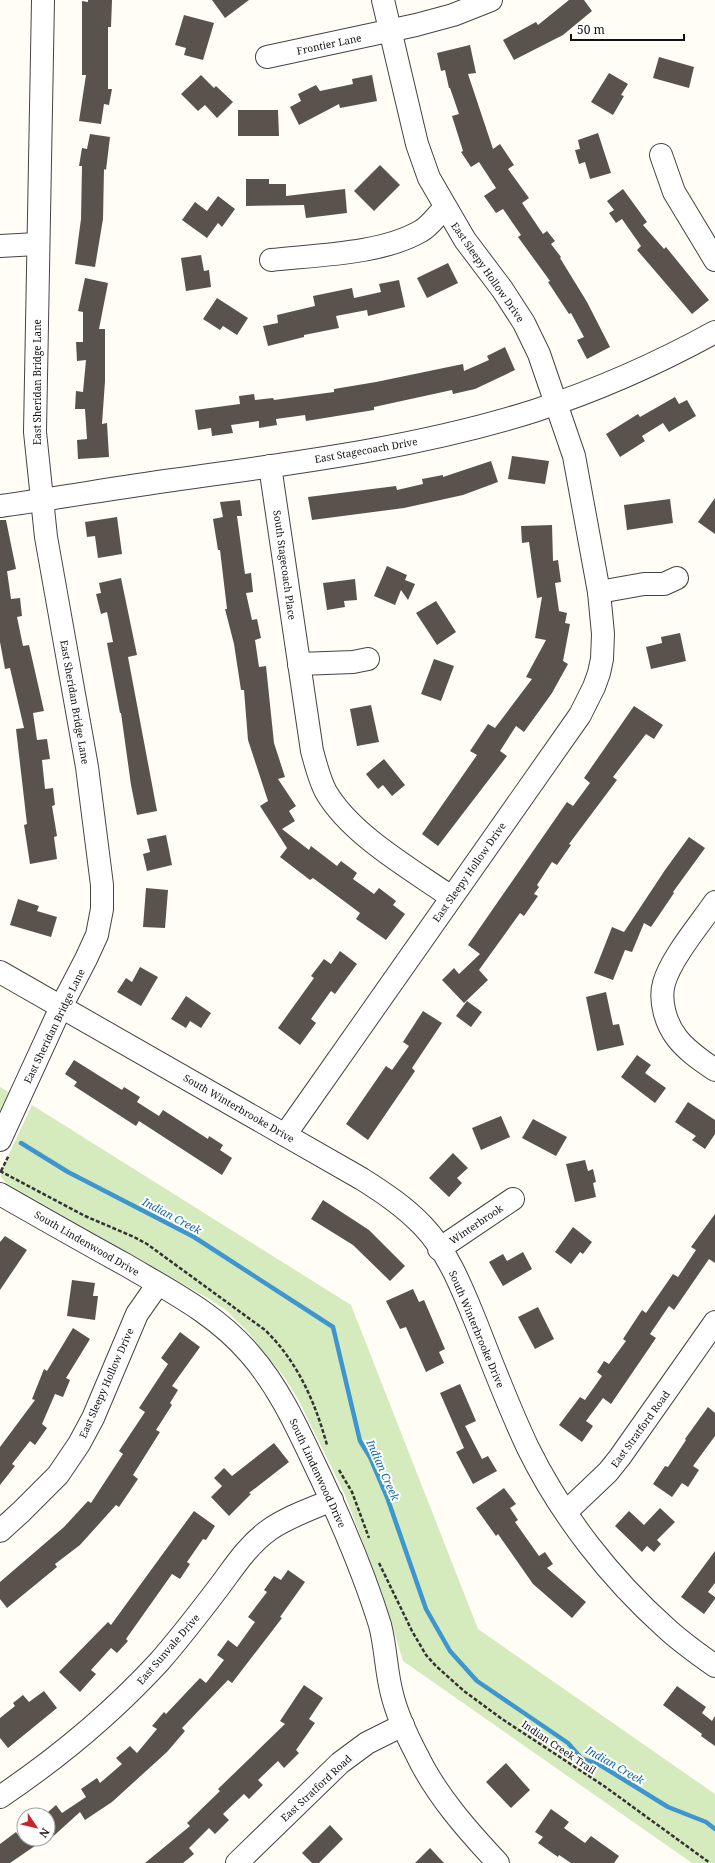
<svg xmlns="http://www.w3.org/2000/svg" width="715" height="1863" font-family="'Noto Serif',serif">
  <style>
    .green { fill: #d5ebbd }
    .lines { fill: none; stroke-linecap: round; stroke-linejoin: round }
    .stream { stroke: #3f96cf; stroke-width: 4.5 }
    .building { fill: #5a524d }
    .minor-casing { stroke: #444; stroke-width: 24 }
    .path { stroke: #333; stroke-width: 2.5; stroke-dasharray: 4 2; stroke-linecap: butt }
    .minor { stroke: #fff; stroke-width: 22 }
    .labels { text-anchor: middle; stroke-width: 4; stroke-linejoin: round; paint-order: stroke }
    .street-label { font-size: 10px; fill: #111; stroke: #fff }
    .water-label { font-size: 11px; font-style: italic; fill: #1768a6; stroke: #fff }
  </style>
  <rect width="100%" height="100%" fill="#fffdf5"/>
  <g class="green">
    <path d="M0,1087l10,6 -10,22z"/>
    <path d="M32,1105l319,200 127,324 237,165v69h-23l-289,-202 -19,-63 -39,-103 -46,-94 -14,-23 -37,-46 -22,-22 -20,-13 -200,-114 -5,-6v-6z"/>
  </g>
  <g class="lines">
    <path class="stream" d="M21,1143l47,29 126,65 139,90 27,114 10,16 17,40 39,112 24,42 27,30 91,62 13,15 19,7 68,42 38,15 9,7"/>
  </g>
  <g class="building">
    <path d="M88,0h24l-1,27h-3v62h4l-3,16 -5,-1 -3,20 -22,-3 7,-46h-4v-74l6,1z"/>
    <path d="M212,0h37l-24,18z"/>
    <path d="M569,0h15l8,11 -29,24 -49,25 -11,-20 33,-18 2,3z"/>
    <path d="M184,15l30,8 -11,37 -19,-5 2,-7 -11,-3z"/>
    <path d="M470,45l6,28 -8,1 25,75 7,-5 14,21 -6,4 21,29 -7,5 21,31 4,-3 8,10 -4,3 10,13 -1,1 27,44 23,45 -23,12 -10,-19 7,-3 -13,-24 -2,1 -21,-32 2,-1 -32,-44 3,-2 -18,-26 -7,4 -12,-17 12,-8 -17,-26 -8,5 -10,-15 2,-1 -11,-35 7,-2 -9,-26h-1l-4,-18 -4,1 -4,-18z"/>
    <path d="M659,57l35,10 -5,21 -36,-10z"/>
    <path d="M609,73l19,11 -7,11 3,1 -11,19 -22,-13z"/>
    <path d="M201,75l13,13 2,-2 17,16 -16,16 -12,-13 -7,6 -17,-17z"/>
    <path d="M372,75l5,26 -37,7 -1,-4 -40,21 -9,-18 11,-6 -3,-7 18,-9 4,6 33,-7 -1,-5z"/>
    <path d="M238,110h40l1,26h-41z"/>
    <path d="M598,133l13,40 -21,6 -5,-17 -6,2 -4,-14 5,-1 -2,-9z"/>
    <path d="M90,134l20,3 -4,33 -2,-1 -1,50 -8,48 -20,-3 6,-45 1,-53h-3l3,-18 5,1z"/>
    <path d="M380,165l20,20 -26,26 -20,-20z"/>
    <path d="M246,179h23v5h17v12l59,-7 2,24 -41,5 -2,-13 -58,1z"/>
    <path d="M623,189l24,33 -4,3 21,24 2,-2 43,53 -17,14 -55,-64 4,-4 -19,-27 -6,4 -7,-10 5,-3 -7,-9z"/>
    <path d="M218,196l17,13 -13,18 -4,-4 -11,15 -25,-18 13,-18 12,9z"/>
    <path d="M201,255l3,16 5,-1 2,17 -25,4 -5,-33z"/>
    <path d="M448,263l10,20 -31,15 -10,-20z"/>
    <path d="M85,278l23,5 -9,46h6v52l-3,43 5,-1 2,34 -31,2 -1,-19 10,-1 -2,-30h-10l1,-18 7,1 3,-32 -9,1 -1,-19h7v-30l-5,-1z"/>
    <path d="M399,280l6,27 -37,9 -1,-6 -31,6 3,12 -35,7v2l-36,9 -5,-20 15,-3 -1,-8 38,-9 -2,-10 39,-8 2,10 27,-6 -2,-8z"/>
    <path d="M217,298l31,20 -11,17 -14,-9 -3,4 -17,-11z"/>
    <path d="M505,347l10,23 -40,19 -22,5 -1,-4 -78,17v3l-68,11 -1,-6 -29,4 1,6 -18,3v-7l-28,4 2,8 -21,3 -1,-8 -13,2 -3,-20 45,-6 -1,-8 15,-2 1,6 18,-2 1,2 60,-8v-3l42,-7 87,-18 1,7 25,-11 -2,-4z"/>
    <path d="M675,397l4,7 8,-4 9,16 -27,16 -6,-9 -21,13 3,5 -25,16 -14,-23 32,-20 2,3z"/>
    <path d="M512,456l37,5 -4,23 -37,-5z"/>
    <path d="M491,461l7,21 -35,13 -59,13 -92,12 -4,-23 88,-11 1,4 26,-6 -1,-5 21,-4v2z"/>
    <path d="M715,498v36l-17,-12z"/>
    <path d="M670,499l3,24 -46,7 -3,-25z"/>
    <path d="M240,500l2,16h-5l8,58 6,-1 2,19 -7,1 6,27 5,-1 4,19 -6,2 4,27 7,-1 8,77 11,34 -7,2 18,27 -7,5 6,10 -13,8 27,21 2,-4 26,20 4,-5 16,12 -4,6 21,15 5,-6 17,13 -3,4 12,9 -19,26 -30,-21 4,-6 -47,-35 -3,2 -30,-23 7,-9 -27,-42 8,-5 -20,-61 -4,-50h-3l-7,-46 -9,-35h2l-7,-59h-2l-5,-31 10,-2 -3,-15z"/>
    <path d="M117,517l5,37 -24,4 -3,-22 -8,1 -2,-15z"/>
    <path d="M0,520h6l10,49 -12,3 3,-1 4,28 9,-1 2,18 -5,1 6,29 6,-1 15,66 -11,2 4,27 10,-1 3,20 -8,1 3,29 8,-1 2,17 -3,1 5,30 -3,1 3,22 -27,5 -6,-39 3,-1 -11,-95 8,-1 -14,-60 -5,1 -5,-27z"/>
    <path d="M552,525l1,36 5,-1 3,22 -6,1 4,28 8,2 -2,10 5,1 -7,37 5,3 -16,29 -28,39 -8,-6 -16,25 7,5 -69,90 -16,-12 55,-79 -7,-4 18,-27 7,4 37,-49 -6,-2 20,-37 -11,-2 7,-41 -5,1 -8,-56 -7,1 -1,-17z"/>
    <path d="M387,566l20,9 -2,5 10,4 -7,16 -7,-10 -6,15 -21,-9z"/>
    <path d="M121,578l16,77 -9,2 29,154 -20,4 -6,-30 -10,-72h-1l-13,-70 6,-1 -6,-30 -6,2 -5,-20 5,-1 -2,-10z"/>
    <path d="M355,579l2,21 -13,1 1,6 -18,3 -4,-27z"/>
    <path d="M436,601l20,31 -19,13 -21,-32z"/>
    <path d="M680,633l6,28 -35,8 -5,-22 16,-4 -1,-6z"/>
    <path d="M434,659l20,7 -13,35 -20,-7z"/>
    <path d="M371,705l8,37 -22,4 -7,-37z"/>
    <path d="M634,706l29,19 -9,14 -8,-5 -33,43 4,3 -48,64 2,1 -14,20 -5,-3 -15,23 2,2 -5,7 4,2 -14,20 -4,-3 -41,57 9,10 -24,23 -22,-23 12,-12 5,6 21,-20 -12,-9 99,-143 6,4 17,-23 -6,-5z"/>
    <path d="M384,759l21,26 -13,11 -9,-11 -5,4 -12,-15z"/>
    <path d="M166,835l6,30 -25,6 -4,-17 7,-2 -3,-13z"/>
    <path d="M689,837l16,11 -32,44 1,1 -23,34 -7,-4 -12,29 -7,-2 -12,30 -19,-7 18,-46 12,5 41,-62z"/>
    <path d="M146,888l22,2 -3,38 -22,-1z"/>
    <path d="M18,899l21,7 -2,5 20,6 -6,20 -41,-12z"/>
    <path d="M340,951l17,13 -22,30 -4,-3 -20,28 5,4 -16,22 -22,-17 36,-50 -3,-2 13,-17 7,5z"/>
    <path d="M140,967l18,10 -17,29 -24,-14 9,-14 6,4z"/>
    <path d="M606,992l7,33 6,-1 5,21 -27,6 -11,-54z"/>
    <path d="M186,996l25,17 -10,15 -11,-7 -4,7 -15,-9z"/>
    <path d="M467,1001l15,11 -11,15 -15,-11z"/>
    <path d="M423,1011l19,12 -30,45 3,3 -47,69 -22,-16 40,-58 6,4 17,-24 -6,-4z"/>
    <path d="M637,1055l14,10 -6,8 21,15 -11,15 -34,-26z"/>
    <path d="M74,1060l48,30 2,-3 16,10 -3,5 22,14 4,-6 45,29 1,-3 14,9 -3,5 12,8 -10,17 -83,-54 -3,5 -62,-40 3,-4 -12,-8z"/>
    <path d="M688,1102l27,18v14l-10,15 -13,-9 4,-4 -21,-14z"/>
    <path d="M501,1116l9,21 -29,13 -9,-22z"/>
    <path d="M533,1119l34,18 -11,19 -34,-18z"/>
    <path d="M453,1153l15,15 -11,10 5,5 -13,14 -20,-19z"/>
    <path d="M585,1160l3,11 5,-2 3,13 -3,1 3,14 -21,5 -9,-38z"/>
    <path d="M323,1200l46,30 36,36 -15,15 -37,-36 -42,-26z"/>
    <path d="M715,1214v49l-6,-4 -35,51 -5,-4 -19,28 6,4 -45,66 -8,-6 -17,23 7,5 -11,16 -23,-17 21,-28 5,3 17,-24 -5,-4 7,-11 5,3 17,-23 -3,-2 19,-29 4,3 27,-39 5,3 18,-27 -5,-3z"/>
    <path d="M573,1227l19,15 -9,12 -3,-2 -9,12 -16,-12z"/>
    <path d="M5,1236l22,14 -27,40v-48z"/>
    <path d="M523,1252l9,17 -29,17 -14,-24 14,-8 4,7z"/>
    <path d="M72,1280l23,3 -2,13h5l-3,24 -28,-4z"/>
    <path d="M413,1289l6,13 5,-2 21,49 -6,3 5,11 -18,9 -20,-45 -6,2 -14,-28z"/>
    <path d="M538,1307l16,32 -19,10 -17,-32z"/>
    <path d="M73,1328l17,11 -24,39 4,2 -7,17 -8,-3 -13,30 5,4 -12,17 -5,-4 -18,23 3,2 -15,19v-38l35,-47 -3,-1 12,-30 3,2z"/>
    <path d="M180,1332l20,15 -28,39 6,4 -8,13 2,2 -16,25 4,2 -27,43 5,4 -19,28 -3,-2 -36,40 -25,19 2,3 -50,41 -7,-9v-17l64,-55 24,-26 3,2 32,-49 -4,-3 26,-39 -6,-4 29,-44 -7,-6z"/>
    <path d="M460,1384l16,37 -11,5 17,33 6,-3 9,15 -24,13 -17,-32 8,-4 -24,-55z"/>
    <path d="M708,1407l7,6v23l-22,30 6,4 -11,17 -6,-4 -10,14 -19,-13 12,-18 3,1 18,-27 -1,-1z"/>
    <path d="M274,1443l15,19 -40,31 2,1 -22,22 -18,-19 11,-11 -8,-8 10,-10 8,8z"/>
    <path d="M504,1488l12,16 -6,4 8,12 -3,2 24,34 6,-4 8,12 -6,4 39,34 -14,16 -39,-34 -35,-50 -2,2 -20,-28z"/>
    <path d="M660,1508l15,14 -18,18 4,4 -7,8 -7,-6 -5,6 -27,-26 14,-15 15,14z"/>
    <path d="M194,1511l21,15 -9,14 -3,-1 -16,23 3,2 -10,15 -8,-5 -46,65 2,2 -11,12 -6,-5 -20,22 5,4 -16,18 -21,-20 49,-50 3,3z"/>
    <path d="M715,1551v32l-7,9 7,5v2l-11,15 -23,-17z"/>
    <path d="M288,1570l17,12 -25,35 2,1 -50,65 -4,-3 -46,48 3,3 -18,21 -55,50 -27,18 -5,-8 -32,29v-29l8,-7 6,8 24,-16 -5,-8 16,-11 3,5 22,-19 -6,-6 14,-12 7,7 20,-24 -5,-3 12,-14 2,2 34,-36 6,5 18,-23 -7,-5 11,-15 9,7 18,-25 -7,-5 19,-25 -3,-2 10,-14 7,4z"/>
    <path d="M304,1685l19,13 -14,21 6,4 -19,27 3,3 -15,15 -6,-7 -20,19 5,5 -14,14 -5,-5 -21,20 6,6 -14,14 -6,-6 -20,20 5,6 -11,9h-38l45,-37 -3,-3 33,-32 -2,-2 67,-65 -5,-3z"/>
    <path d="M677,1686l29,21 -4,6 10,8 3,-5v30l-14,-10 1,-2 -39,-29z"/>
    <path d="M44,1691l13,17 -49,40 -8,-10v-20l15,-12 -2,-3 10,-8 6,7z"/>
    <path d="M506,1763l24,27 -19,18 -25,-26z"/>
    <path d="M551,1809l18,13 -5,6 21,15 6,-7 28,20 -5,7h-43l-12,-8 -1,2 -20,-14 5,-6 -8,-5z"/>
    <path d="M330,1825l13,14 -24,24h-7l-10,-10z"/>
    <path d="M16,1832l5,7h24l-35,24h-10v-19z"/>
    <path d="M430,1848l14,15h-29z"/>
  </g>
  <g class="lines">
    <defs>
      <g id="minor">
        <path d="M267,57l149,-32 37,-10 38,-15"/>
        <path d="M661,155l13,37 41,68"/>
        <path d="M0,246l37,-2"/>
        <path d="M271,260c45,-5 111,-6 150,-29 9,-5 16,-16 24,-23"/>
        <path d="M270,466l42,285c4,14 7,28 14,41 25,43 85,77 125,105"/>
        <path d="M0,506c58,-8 115,-18 173,-26 121,-17 244,-32 361,-69 64,-21 123,-47 181,-79"/>
        <path d="M599,592l45,-8h20l13,-6"/>
        <path d="M299,664l54,-2 15,-3"/>
        <path d="M715,902c-15,22 -44,56 -51,81 -5,18 2,41 13,55 10,13 25,23 38,32"/>
        <path d="M0,972l362,207c22,14 43,28 61,47 26,27 40,65 54,99 16,41 32,83 51,123 33,67 82,130 138,180 15,14 32,26 49,38"/>
        <path d="M285,1135l295,-420 14,-28 5,-14 3,-14 1,-25 -4,-42 -25,-136 -35,-102 -15,-31 -22,-34 -37,-49 -36,-62 -12,-34 -34,-144"/>
        <path d="M0,1140l61,-133 25,-48 11,-24 5,-26v-24l-15,-118 -41,-230 -11,-105 8,-432"/>
        <path d="M0,1194c42,24 84,48 126,71 44,26 90,49 124,89 28,32 46,71 64,109 25,52 49,107 66,162 6,23 6,47 12,69 5,21 15,42 25,61 19,40 51,76 81,108"/>
        <path d="M439,1249l74,-50"/>
        <path d="M566,1512l42,-40 12,-15 95,-135"/>
        <path d="M0,1531l21,-19 37,-37 21,-31 14,-26 44,-104 21,-30"/>
        <path d="M0,1797c58,-39 111,-83 159,-135 21,-24 41,-50 60,-75 15,-20 29,-42 50,-57 18,-13 42,-21 63,-30"/>
        <path d="M237,1863l103,-100 27,-20 36,-18"/>
      </g>
    </defs>
    <use href="#minor" class="minor-casing"/>
    <g class="path">
      <path d="M0,1171l85,45 49,21 13,7 118,86c33,32 50,72 62,115"/>
      <path d="M1,1171l8,-16"/>
      <path d="M339,1470l13,22 17,46"/>
      <path d="M379,1563l33,68 14,24 10,11 28,25 38,28 102,67 106,77"/>
    </g>
    <use href="#minor" class="minor"/>
  </g>
  <g class="labels">
    <g class="street-label">
      <text transform="translate(329 44) rotate(-12)" y="4">Frontier Lane</text>
      <text transform="translate(488 272) rotate(55)" y="4">East Sleepy Hollow Drive</text>
      <text transform="translate(37 382) rotate(-90)" y="4">East Sheridan Bridge Lane</text>
      <text transform="translate(366 450) rotate(-10)" y="4">East Stagecoach Drive</text>
      <text transform="translate(285 565) rotate(82)" y="4">South Stagecoach Place</text>
      <text transform="translate(75 702) rotate(80)" y="4">East Sheridan Bridge Lane</text>
      <text transform="translate(469 872) rotate(-55)" y="4">East Sleepy Hollow Drive</text>
      <text transform="translate(54 1026) rotate(-64)" y="4">East Sheridan Bridge Lane</text>
      <text transform="translate(239 1108) rotate(30)" y="4">South Winterbrooke Drive</text>
      <text transform="translate(476 1224) rotate(-34)" y="4">Winterbrook</text>
      <text transform="translate(87 1243) rotate(30)" y="4">South Lindenwood Drive</text>
      <text transform="translate(477 1329) rotate(67)" y="4">South Winterbrooke Drive</text>
      <text transform="translate(106 1383) rotate(-66)" y="4">East Sleepy Hollow Drive</text>
      <text transform="translate(640 1429) rotate(-54)" y="4">East Stratford Road</text>
      <text transform="translate(318 1473) rotate(65)" y="4">South Lindenwood Drive</text>
      <text transform="translate(168 1649) rotate(-49)" y="4">East Sunvale Drive</text>
      <text transform="translate(559 1747) rotate(34)" y="4">Indian Creek Trail</text>
      <text transform="translate(316 1788) rotate(-43)" y="4">East Stratford Road</text>
    </g>
    <g class="water-label">
      <text transform="translate(172 1216) rotate(28)" y="4">Indian Creek</text>
      <text transform="translate(383 1470) rotate(66)" y="4">Indian Creek</text>
      <text transform="translate(615 1765) rotate(30)" y="4">Indian Creek</text>
    </g>
  </g>
  <g transform="translate(36 1827) rotate(125)"><circle r="19" fill="#ffffff" stroke="#a0a0a0"/>
  <path d="M0-3L7 15L0 10L-7 15Z" fill="#c4262e"/>
  <text y="-6" font-size="11" font-weight="bold" text-anchor="middle" fill="#111111">N</text>
  </g>
  <path d="M571 34v6h113v-6" fill="none" stroke="#111111" stroke-width="2"/>
  <text x="577" y="34" font-size="12" fill="#111111" stroke="#ffffff" stroke-width="3" paint-order="stroke">50 m</text>
</svg>
